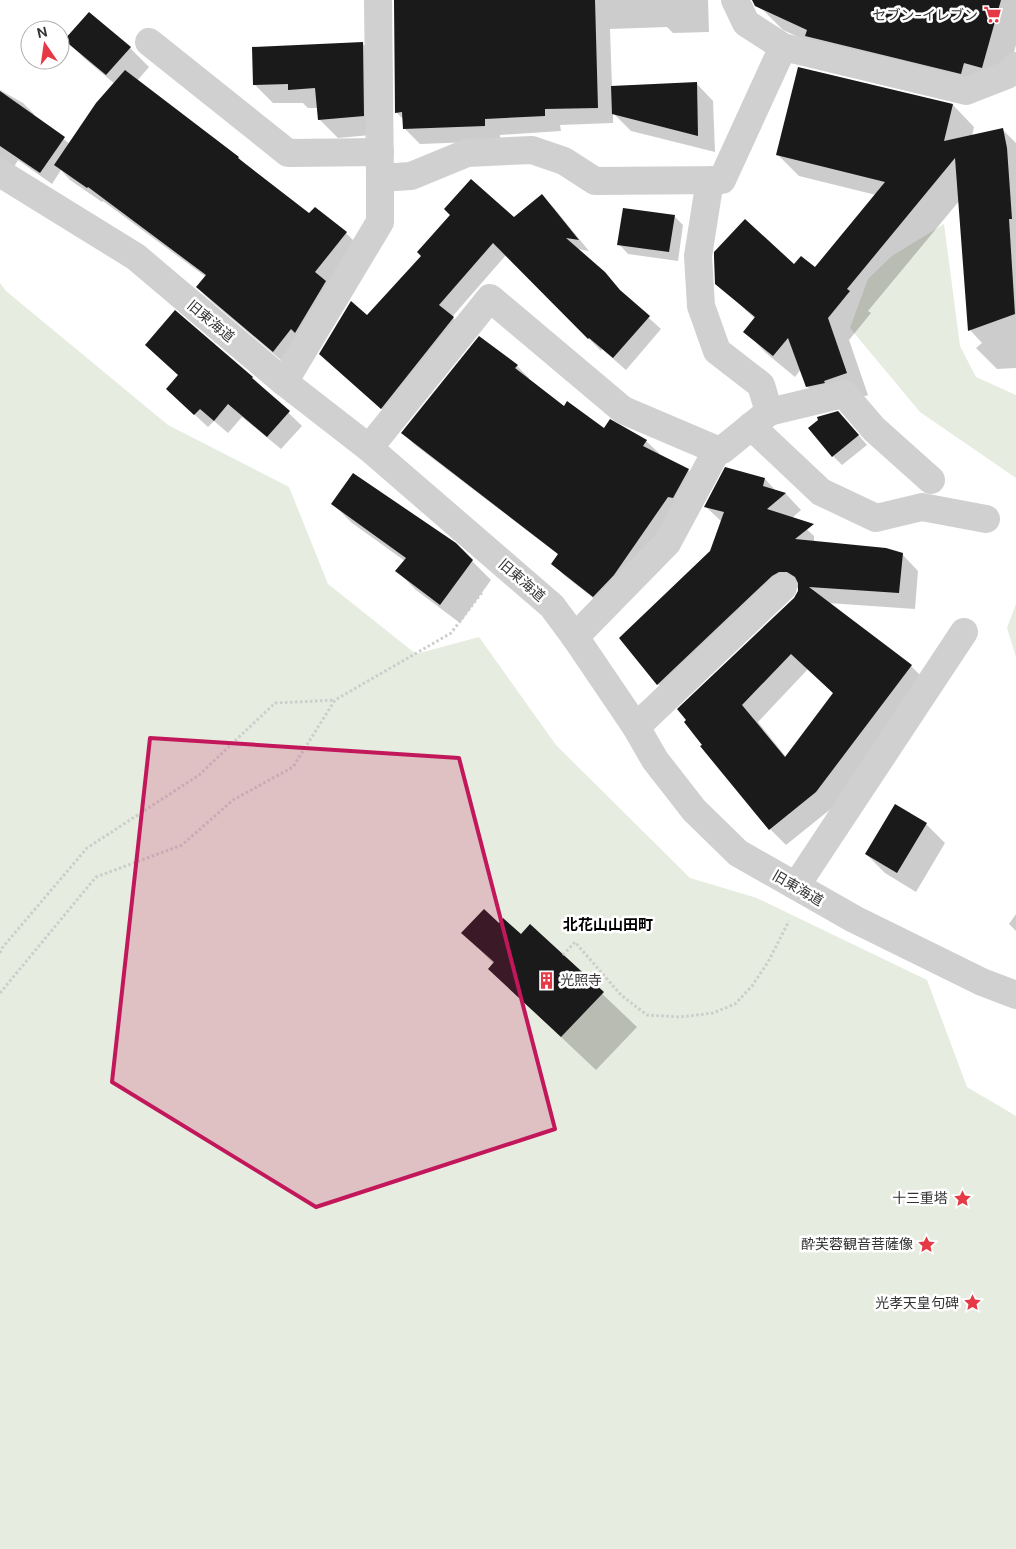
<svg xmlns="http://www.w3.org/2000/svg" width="1016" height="1549" font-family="'DM Sans','Noto Sans JP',sans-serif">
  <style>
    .green { fill: #e6ecdf }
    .shadow { fill: #0003; fill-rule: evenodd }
    .building { fill: #1a1a1a; fill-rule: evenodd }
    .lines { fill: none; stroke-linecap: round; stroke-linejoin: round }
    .path { stroke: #cdcdcd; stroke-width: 3; stroke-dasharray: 2.5 2.5; stroke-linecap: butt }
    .minor { stroke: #d0d0d0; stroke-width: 28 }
    .marked { fill: #c2185b; fill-opacity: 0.2; stroke: #c2185b; stroke-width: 4; stroke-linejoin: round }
    .labels { text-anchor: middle; stroke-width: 5; stroke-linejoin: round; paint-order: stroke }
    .poi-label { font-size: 14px; fill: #333; stroke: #fff; text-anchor: end }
    .street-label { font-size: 14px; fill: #333; stroke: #fff }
    .neighbourhood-label { font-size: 15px; font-weight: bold; fill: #000; stroke: #fff }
  </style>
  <rect width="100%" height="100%" fill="#fff"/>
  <g class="green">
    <path d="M944,224l16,122 16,31 40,18v83l-96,-66 -70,-84 18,-49 24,-23z"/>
    <path d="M0,283l6,8 162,134 121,62 39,97 88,70 63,-17 77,108 134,133 67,20 170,82 40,107 49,29v433h-1016z"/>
    <path d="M1016,604v53l-9,-29z"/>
  </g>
  <g class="shadow">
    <path d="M395,0h313l1,32 -36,1 -6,-6 -57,2 2,58 84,-4 17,18 2,51 -84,-21 -18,-18v10l-53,2 1,6 -61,4v6l-80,3 -16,-16v-8l-8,-8z"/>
    <path d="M765,0h251v45l-12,44 -188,-44 -33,-15 -22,-22z"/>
    <path d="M66,40l64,8 19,19 -12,14 102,77 9,9 61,48 6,-7 31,25 15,15 -73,118 -76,-64 -15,-15 9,-10 -103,-76 -1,1 -32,-22 -9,-10 -9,14 -34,-24 -4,7 -14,-8v-69l23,13 11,11 -1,2 37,28 45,-60 -30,-25z"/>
    <path d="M362,43l19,19 1,72 -44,4 -19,-19 -1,-11h-10l-5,-5h-30l-19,-19z"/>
    <path d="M799,68l154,37 21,22 -2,9 30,-7 14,14v225l-19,1 -21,-21 6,-5 -12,-13 -10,-130 -92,111 3,2 -22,27 19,55 -39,13 -22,-22 -6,-17 -6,8 -29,-24 -21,-22 10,-12 -38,-36 77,-17 21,3 61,-74 -77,-19 -22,-22z"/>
    <path d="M542,196l12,12 35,43 -11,-2 26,24 23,25 34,31 -35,41 -24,-21 -1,2 -95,-96 -54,62 14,13 -72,90 -61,-54 34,-49 147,-98z"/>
    <path d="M674,216l9,9 -5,36 -50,-7 -9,-10z"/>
    <path d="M517,366l12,12 -1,2 36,28 40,22 42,11 13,12 -1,2 30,15 13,13 -95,125 -41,-32 -12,-12 6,-9 -144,-110 -12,-12z"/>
    <path d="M252,377l50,49 -21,23 -39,-32 -14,16 -14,-12 -6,6 -27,-25z"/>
    <path d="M848,423l19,22 -25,20 -9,-9z"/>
    <path d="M726,469l39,10 12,13 9,2 15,16 -9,8 5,2 17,16v6l88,12 16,17 -3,38 -87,-6 83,63 16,16 -95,126 -46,37 -16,-16 -66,-84 91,-146 4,-11h-3l-121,112 -17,-16 -37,-45 90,-87 11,-30 -16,-15zM808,669l26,25 -48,63 -28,-35z"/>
    <path d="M333,504l130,48 28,28 -31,43 -44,-33 -19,-19 8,-10 -53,-38z"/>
    <path d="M926,824l19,19 -29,49 -31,-19 -19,-19z"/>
    <path d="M1016,914v17l-7,-7z"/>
    <path d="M499,924l22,12 9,-11 107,102 -41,43 -107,-101 5,-5 -31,-31z"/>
  </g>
  <g class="building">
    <path d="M394,0h201l3,108 -53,1v7l-60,3v7l-82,3 -1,-17 -7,1z"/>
    <path d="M752,0h249l-19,68 -18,-5 -3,11 -156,-38 2,-6 -52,-24z"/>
    <path d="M89,12l42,35 -25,28 -42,-35z"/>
    <path d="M363,42l1,74 -46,4 -3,-32 -27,2v-6l-35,1 -1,-38z"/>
    <path d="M798,67l155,37 -9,37 59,-13 4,20 5,71h-3l6,95 -47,17 -13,-173 -108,131 3,2 -22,27 19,55 -23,8 1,2 -19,4 -18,-49 -15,18 -30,-24 12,-15 -40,-33 -1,-27v-5l31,-33 49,45 7,-8 14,11 70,-85 -109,-27z"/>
    <path d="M125,70l114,87 -1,1 71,55 6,-6 32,25 -32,40 11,9 -31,52 -4,-4 -18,23 -77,-65 10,-12 -118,-88 -1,1 -33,-23 42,-62z"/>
    <path d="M697,82l1,54 -86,-22 -1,-28z"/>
    <path d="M0,91l65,46 -25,36 -40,-27z"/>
    <path d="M471,179l43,38 28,-23 37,46 -13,-2 39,34 15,18 30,26 -37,42 -24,-20 -1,1 -95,-96 -54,62 15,12 -73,92 -62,-55 32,-53 16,14 54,-59 -4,-4 33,-37 -6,-6z"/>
    <path d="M623,208l52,7 -6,37 -52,-7z"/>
    <path d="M175,310l78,67 -1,1 38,33 -23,26 -39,-33 -14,17 -14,-12 -6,6 -28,-26 12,-14 -33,-30z"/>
    <path d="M479,336l39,29 -3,3 49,38 3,-5 37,27 6,-9 37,21 -4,6 46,23 -16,29 -5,-1 -54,78 -21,22 -42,-33 7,-10 -157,-121z"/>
    <path d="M838,411l21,24 -27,22 -24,-29 10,-8 -1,-3z"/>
    <path d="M725,467l40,11 -2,8 23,7 -19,16 47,15 -19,15 91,9 17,5 -4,40 -90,-6 103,78 -96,127 -47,38 -69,-84 2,-1 -18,-23 2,-2 -9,-11 117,-111 4,-7v-8l-3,-6 -8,-5h-8l-7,4 -115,109 -38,-47 91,-87 14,-39 -20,-5zM791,654l42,39 -48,64 -43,-52z"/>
    <path d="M353,473l103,70 17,17 -33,45 -45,-34 11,-13 -75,-54z"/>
    <path d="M895,804l32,19 -30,50 -32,-19z"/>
    <path d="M484,909l15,14 4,-5 18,16 9,-10 74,68 -43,45 -73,-68 6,-7 -33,-29z"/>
  </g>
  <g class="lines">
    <g class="path">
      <path d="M0,953l2,-5 85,-100 112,-73 76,-72 60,-3"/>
      <path d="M563,955l12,-13 46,53 26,20 33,2 33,-4 22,-9 17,-18 16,-24 21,-41"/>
      <path d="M0,993l96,-116 86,-32 51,-45 60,-33 42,-67 116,-67 32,-42"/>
    </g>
    <g class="minor">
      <path d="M378,0l2,178 31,-2 56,-23 65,-3 32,11 31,20 127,-1 61,-133"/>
      <path d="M735,0l11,23 37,24 183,44 41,-16 9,-9"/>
      <path d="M149,42l139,111 92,-1"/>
      <path d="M0,173l136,84 148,125 85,66 183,158 23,31 61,90 19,33 39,50 44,43 116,66 128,63 34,13"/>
      <path d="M284,382l96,-160v-44"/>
      <path d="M769,412l75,-18 30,35 57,51"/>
      <path d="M751,426l70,66 55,26 46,-11 64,12"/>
      <path d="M369,448l121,-150 133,112 94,40h5l47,-38 -8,-27 -44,-34 -16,-45 -3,-50 12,-76"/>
      <path d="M575,637l92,-94 50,-93"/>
      <path d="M636,727l147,-140"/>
      <path d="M796,886l168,-254"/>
    </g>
  </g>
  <path class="marked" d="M150,738l309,20 96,371 -239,78 -204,-125z"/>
  <defs>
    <symbol id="supermarket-bare" viewBox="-9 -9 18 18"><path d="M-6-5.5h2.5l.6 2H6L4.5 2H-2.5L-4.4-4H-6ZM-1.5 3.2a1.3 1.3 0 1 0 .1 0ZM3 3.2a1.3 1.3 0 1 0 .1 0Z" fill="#e63946" stroke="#fff" stroke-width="2.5" paint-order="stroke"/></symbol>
    <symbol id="building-bare" viewBox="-9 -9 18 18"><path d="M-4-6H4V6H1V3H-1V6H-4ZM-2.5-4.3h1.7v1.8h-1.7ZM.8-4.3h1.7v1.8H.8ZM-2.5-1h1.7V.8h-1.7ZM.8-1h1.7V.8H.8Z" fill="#e63946" stroke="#fff" stroke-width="2.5" paint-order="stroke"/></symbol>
    <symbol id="sight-bare" viewBox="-9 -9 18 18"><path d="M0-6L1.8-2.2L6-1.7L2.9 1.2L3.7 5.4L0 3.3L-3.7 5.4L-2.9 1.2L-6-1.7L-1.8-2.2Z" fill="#e63946" stroke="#fff" stroke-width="2.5" paint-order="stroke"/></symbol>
  </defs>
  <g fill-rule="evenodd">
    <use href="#supermarket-bare" x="980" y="2" width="25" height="25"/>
    <use href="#building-bare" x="534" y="968" width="25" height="25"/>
    <use href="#sight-bare" x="950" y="1186" width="25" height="25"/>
    <use href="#sight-bare" x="914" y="1232" width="25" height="25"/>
    <use href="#sight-bare" x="960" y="1290" width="25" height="25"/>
  </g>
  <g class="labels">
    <g class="poi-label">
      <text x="978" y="20">セブン-イレブン</text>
      <text x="560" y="985" text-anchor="start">光照寺</text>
      <text x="948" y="1203">十三重塔</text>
      <text x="913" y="1249">酔芙蓉観音菩薩像</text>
      <text x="959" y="1308">光孝天皇句碑</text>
    </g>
    <g class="street-label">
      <text transform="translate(211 321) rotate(40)" y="5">旧東海道</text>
      <text transform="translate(522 580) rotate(41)" y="5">旧東海道</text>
      <text transform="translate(798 888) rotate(30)" y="5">旧東海道</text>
    </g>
    <g class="neighbourhood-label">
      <text x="608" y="930">北花山山田町</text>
    </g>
  </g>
  <g transform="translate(45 45) rotate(347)"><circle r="24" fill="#ffffff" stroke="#adadad"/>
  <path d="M0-4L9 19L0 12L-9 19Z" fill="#e63946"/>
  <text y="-8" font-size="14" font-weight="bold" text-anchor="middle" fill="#333333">N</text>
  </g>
</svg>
